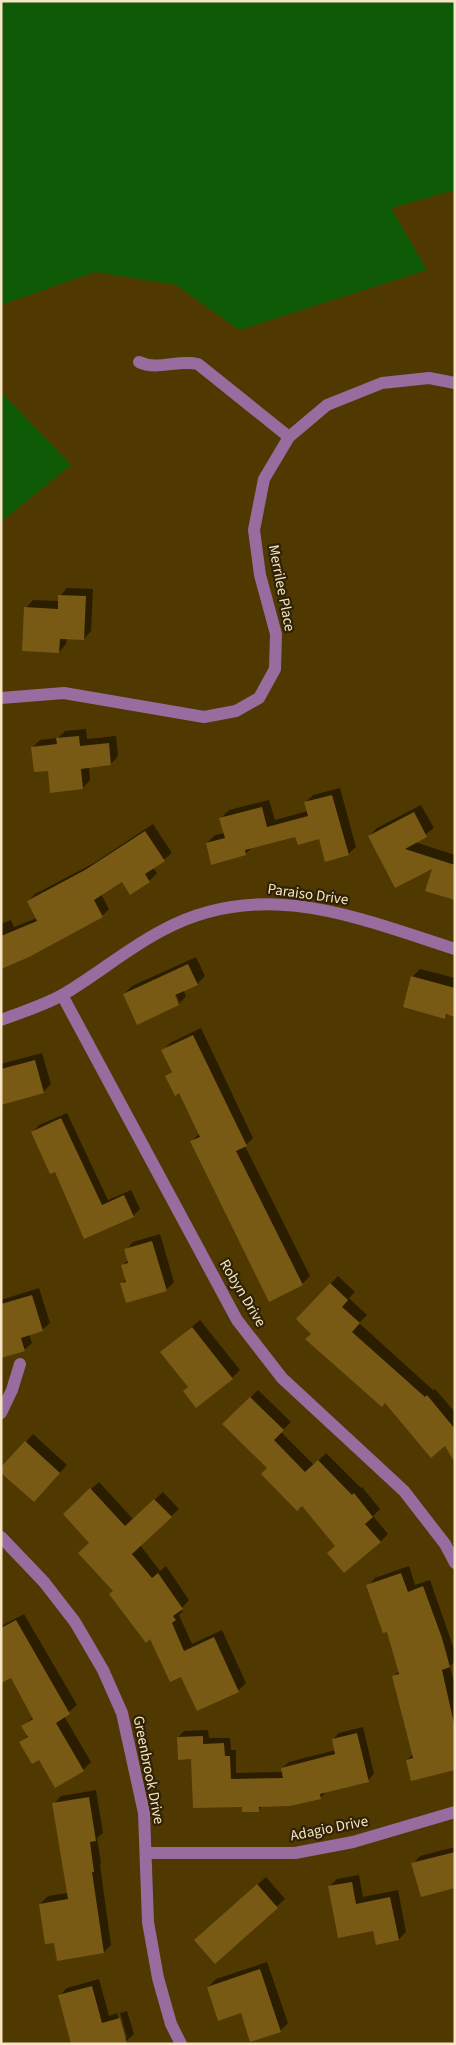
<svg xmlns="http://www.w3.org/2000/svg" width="456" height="2045" font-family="'Source Sans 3',sans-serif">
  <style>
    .green { fill: #0e5a06 }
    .shadow { fill: #0007; fill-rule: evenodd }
    .building { fill: #795a15 }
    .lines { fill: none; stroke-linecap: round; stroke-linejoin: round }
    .minor { stroke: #986c9e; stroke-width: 12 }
    .labels { text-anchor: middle; stroke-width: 4.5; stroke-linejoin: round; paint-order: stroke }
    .street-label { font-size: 15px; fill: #f7e5c5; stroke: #2f2206 }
  </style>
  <rect width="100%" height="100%" fill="#503801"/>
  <g class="green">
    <path d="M1,1h454v189l-64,18 36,62 -188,60 -63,-45 -81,-13 -94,33z"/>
    <path d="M1,392l70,73 -70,57z"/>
  </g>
  <g class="shadow">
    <path d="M67,588l26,1 -2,42 -7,8 -17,-1 -1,6 -7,8 -33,-44 7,-8 26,1 1,-5z"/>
    <path d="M86,729l1,10 29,-3 2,20 -7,8 -22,3 1,13 -7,8 -34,-19 -17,-21 8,-8 18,-2 7,-7z"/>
    <path d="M340,788l16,59 -8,7 -29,-16 -23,-3 -43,12 -8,7 -38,-11 8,-8 10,-2 -4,-15 8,-8 40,-10 6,20 33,-9 -2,-9 7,-7z"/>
    <path d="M421,805l13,23 -19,14 40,13v44l-21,-33 -65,-30 8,-8z"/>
    <path d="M153,824l19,29 -19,15 4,5 -8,8 -18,12 -9,-13 -21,14 8,15 -7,7 -101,51v-43l10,-4 3,7 23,-9 -9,-17 7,-7 59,-31z"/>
    <path d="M196,957l9,19 -8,8 -14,6 3,6 -7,8 -41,19 -14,-29 8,-8zM173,989l7,14h-3z"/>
    <path d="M420,969l35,9v37l-7,-1 -4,3 -32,-40z"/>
    <path d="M201,1028l52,110 -8,8 65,130 -8,8 -110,-143 8,-8 -20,-41 -13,-16 6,-6 -10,-19 7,-8z"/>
    <path d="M42,1053l9,31 -8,8 -42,12v-40z"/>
    <path d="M67,1113l41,87 23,-10 9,19 -7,7 -48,21 -30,-67 -22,-38 6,-7z"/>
    <path d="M160,1234l14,48 -8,8 -45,-6 6,-5 -4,-14 5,-5 -2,-10 7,-8z"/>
    <path d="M338,1276l17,16 -6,6 18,17 -8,8 74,67 2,-1 20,23v49l-10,-17 -60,-42 -88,-83z"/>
    <path d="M39,1288l11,35 -8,7 -13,4 3,9 -8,7 -23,1v-51z"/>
    <path d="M200,1320l40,50 -8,8 -43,8 -27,-34z"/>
    <path d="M258,1390l33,32 -10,10 33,33 12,-12 35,35 1,-1 18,22 -7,7 15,18 -8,8 -44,3 -67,-77 -45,-44z"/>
    <path d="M33,1434l34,31 -26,28 -15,-51z"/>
    <path d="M99,1482l34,37 30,-27 16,17 -39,36 20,26 6,-5 23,34 -8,9 2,2 -4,4 13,29 30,-14 24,53 -8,8 -56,-16 -67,-84 -43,-85z"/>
    <path d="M409,1566l6,19 15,-5 25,72v9l-5,5 5,21v82l-48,-9 6,-6 -19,-78 5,-5 -11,-41 -20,-44 7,-8z"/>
    <path d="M24,1614l53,91 -13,11 27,46 -8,8 -28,16 -16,-28 -18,-15 7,-8 -5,-9 10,-9 -22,-40 -10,5v-56z"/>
    <path d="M363,1727l11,47 -6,6 -41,11 -7,7 -57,8 -5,4 -15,-4 -50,-48 -15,-21 6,-6 24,-1 1,8h21l1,12h5v23l47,-1 -1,-4 7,-6 47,-12 -3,-11 6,-6z"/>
    <path d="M96,1790l7,43 -6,5 4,25 -1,2 11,80 -7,7 -49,-11 -15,-37 8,-8 20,-3 -14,-89 7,-8z"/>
    <path d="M455,1847v40l-42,-23 7,-8z"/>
    <path d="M359,1875l4,22 35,-7 8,42 -7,7 -25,-10 -45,-42 8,-8z"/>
    <path d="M266,1877l19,22 -70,63 -11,-29z"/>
    <path d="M267,1962l21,61 -8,8 -38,-19 -34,-25 8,-8z"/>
    <path d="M99,1979l10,37 8,-3 7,25h3l-7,-25 7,-2 7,23 -8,7 -67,-45 8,-8z"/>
  </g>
  <g class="building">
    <path d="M58,595l28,1 -2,44 -24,-1 -1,14 -37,-2 2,-44 34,2z"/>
    <path d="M79,736l1,10 29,-3 2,22 -30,4 2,20 -33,4 -2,-22 -14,1 -3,-25 26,-3 -1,-6z"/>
    <path d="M332,795l17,60 -24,7 -6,-23 -21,6 -3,-8 -50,13 1,5 -35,10 -5,-22 19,-5 -6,-20 43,-11 5,20 41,-11 -4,-14z"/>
    <path d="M414,812l13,25 -22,12 50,16v35l-30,-9 7,-22 -37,19 -27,-52z"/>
    <path d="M145,831l20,30 -20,13 5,8 -20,13 -8,-13 -28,18 9,17 -74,40 -28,12v-33l36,-15 -10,-20 58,-31z"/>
    <path d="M188,964l10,21 -23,10 4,10 -42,20 -14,-31z"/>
    <path d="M411,976l44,12v29l-9,-3 -1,5 -42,-12z"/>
    <path d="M193,1035l54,111 -11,5 67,134 -34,17 -79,-161 10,-4 -21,-44 -4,3 -10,-20 7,-4 -11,-22z"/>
    <path d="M35,1060l9,33 -43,12v-36z"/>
    <path d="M61,1118l41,87 22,-10 10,22 -50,22 -29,-67 -5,2 -19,-42z"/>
    <path d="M152,1241l15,50 -41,12 -6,-20 6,-1 -5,-17 7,-2 -4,-14z"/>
    <path d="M330,1283l18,17 -6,7 18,16 -8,9 73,65 2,-2 28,34v34l-10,-17 -14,12 -46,-55 -3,4 -77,-68 6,-5 -15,-15z"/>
    <path d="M32,1295l11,36 -22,7 4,13 -24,7v-54z"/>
    <path d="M192,1327l41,52 -37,29 -13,-17 5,-4 -28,-35z"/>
    <path d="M250,1397l34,33 -10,10 31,32 13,-12 34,35 2,-2 19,24 -8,7 16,18 -37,31 -17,-20 8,-7 -33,-40 -5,5 -36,-37 6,-6 -45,-44z"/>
    <path d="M25,1441l35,32 -26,29 -33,-29v-6z"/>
    <path d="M90,1488l35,38 29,-27 18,18 -40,37 20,24 6,-5 25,36 -10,7 3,4 -4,3 12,28 30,-14 25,55 -42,19 -16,-34 -11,5 -20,-43 -4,4 -37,-49 4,-3 -35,-38 11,-10 -26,-29z"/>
    <path d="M401,1573l7,19 15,-6 19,52 8,29 -8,3 13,58v42l-44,11 -5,-21 7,-2 -21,-82 7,-2 -12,-42 -4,1 -17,-48z"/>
    <path d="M16,1620l54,94 -14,9 28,48 -29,17 -16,-28 -7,4 -13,-22 9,-5 -7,-11 12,-7 -22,-41 -10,5v-55z"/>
    <path d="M357,1733l12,49 -49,12 1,5 -31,7 -31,1v5h-17v-5l-49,1 -2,-49 -13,1 -1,-23 26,-1v8l21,-1 1,13h5l1,23 52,-1 -2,-10 54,-14 -3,-15z"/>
    <path d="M89,1797l7,44 -6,1 4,30h-2l12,81 -47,8 -3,-18 -9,1 -6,-40 29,-5 -16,-96z"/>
    <path d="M455,1852v36l-34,9 -10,-34z"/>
    <path d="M352,1882l4,22 34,-7 9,43 -23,5 -3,-14 -35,7 -10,-52z"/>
    <path d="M257,1884l21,24 -63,56 -21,-24z"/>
    <path d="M260,1969l21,63 -31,10 -9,-29 -23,8 -11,-34z"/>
    <path d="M92,1986l10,37 18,-5 7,26h-56l-13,-49z"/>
  </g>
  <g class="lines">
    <g class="minor">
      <path d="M139,362c19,9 39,-3 59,2l91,73"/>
      <path d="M1,698l63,-5 140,24 32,-6 23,-13 16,-29 1,-35 -16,-59 -6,-45 10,-51 25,-42 38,-32 55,-22 47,-5 26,5"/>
      <path d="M62,995l175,325 45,58 122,113 41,53 10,19"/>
      <path d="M1,1020c21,-8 44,-15 63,-26 34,-20 64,-46 99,-64 99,-53 193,-13 292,19"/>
      <path d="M1,1413l11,-23 8,-26"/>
      <path d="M1,1537l43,45 31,40 28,48 19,43 22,100 4,109 10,56 13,46 10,20"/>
      <path d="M146,1853h149l58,-11 102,-30"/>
    </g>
  </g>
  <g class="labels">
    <g class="street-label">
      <text transform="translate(282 588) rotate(79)" y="5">Merrilee Place</text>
      <text transform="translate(308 894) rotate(8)" y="5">Paraiso Drive</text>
      <text transform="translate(243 1293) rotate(59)" y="5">Robyn Drive</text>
      <text transform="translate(149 1770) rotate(79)" y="5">Greenbrook Drive</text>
      <text transform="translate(329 1828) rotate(-11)" y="5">Adagio Drive</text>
    </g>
  </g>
  <rect width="456" height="2045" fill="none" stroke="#f7e5c5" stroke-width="5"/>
</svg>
